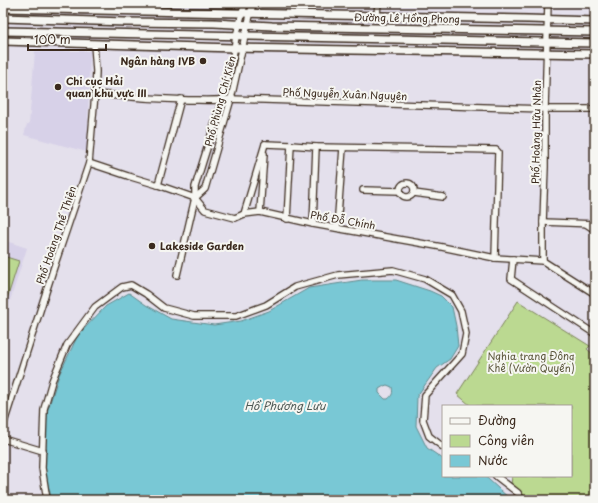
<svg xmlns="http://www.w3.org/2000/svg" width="598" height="503" font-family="'Playpen Sans',sans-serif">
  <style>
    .built { fill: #d7d1e8 }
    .green { fill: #bbd991; stroke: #7b8258 }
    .water { fill: #79c8d5; stroke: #60898c; fill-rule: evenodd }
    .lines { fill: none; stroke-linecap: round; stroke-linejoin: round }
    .minor-casing { stroke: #3b2a1e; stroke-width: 8 }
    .major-casing { stroke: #3b2a1e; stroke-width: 10 }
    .minor { stroke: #f6f6f2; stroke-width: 5.5 }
    .major { stroke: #f6f6f2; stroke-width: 7 }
    .poi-dot { fill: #3b2a1e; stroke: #f6f6f2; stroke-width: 1.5 }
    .labels { text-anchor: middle; stroke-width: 4; stroke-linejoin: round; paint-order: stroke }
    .street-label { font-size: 10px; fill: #3b2a1e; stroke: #f6f6f2 }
    .poi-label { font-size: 10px; font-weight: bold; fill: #3b2a1e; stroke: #f6f6f2; text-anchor: start }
    .park-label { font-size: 10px; fill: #5b563b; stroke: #f6f6f2 }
    .water-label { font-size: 11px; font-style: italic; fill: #4e5955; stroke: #f6f6f2 }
  </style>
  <rect width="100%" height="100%" fill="#e4e0ec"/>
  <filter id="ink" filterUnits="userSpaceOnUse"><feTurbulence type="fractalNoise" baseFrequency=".025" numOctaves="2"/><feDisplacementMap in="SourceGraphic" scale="8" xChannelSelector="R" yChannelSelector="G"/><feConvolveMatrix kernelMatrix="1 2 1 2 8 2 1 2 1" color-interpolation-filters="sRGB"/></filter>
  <g filter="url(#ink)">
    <g class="built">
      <path d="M35,51h55l-3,101 -63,-17 3,-11h2z"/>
      <path d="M3,240l24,8 -19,59 -5,-2z"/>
    </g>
    <g class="green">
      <path d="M3,256l16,5 -12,38 -4,-1z"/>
      <path d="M518,301l27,17 45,28 -3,3 8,7v144h-71l-13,-15 1,-9h59v-70h-100l-14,-12z"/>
    </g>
    <path class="water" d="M362,280h34l34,11 11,5 11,11 4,19 2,20 -8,13 -13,9 -20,28 -1,30 11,22 16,11v17h40l4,2 24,22h-459l-8,-30 1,-34 2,-24 12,-37 19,-40 28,-29 23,-13 17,12 25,14 43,6 27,-4 28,-10 40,-23zM387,385l5,2c1,6 1,8 -4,12h-3l-6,-6v-4l5,-3z"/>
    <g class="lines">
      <defs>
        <g id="minor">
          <path d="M377,15l1,-12"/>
          <path d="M95,94c31,3 62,5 93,6 14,0 29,1 43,-1l314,10h50"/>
          <path d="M265,144l26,1 -4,74"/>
          <path d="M291,145l25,2 -3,77"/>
          <path d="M316,147l127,2 53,1 2,2 -3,106"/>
          <path d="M89,163l39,13 30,9 37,13 10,12 30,8 9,-4 16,-2 53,12 129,23 53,11 48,3 52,33"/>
          <circle cx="407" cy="190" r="7"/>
          <path d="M158,185l23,-86"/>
          <path d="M363,190l37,1"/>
          <path d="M414,193l29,4"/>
          <path d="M195,198l10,-9 26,-90 14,-63 8,-33"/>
          <path d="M260,212l4,-58"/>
          <path d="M244,214l21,-70"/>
          <path d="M543,222l52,2"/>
          <path d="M586,224l9,6"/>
          <path d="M337,228l6,-80"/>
          <path d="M513,259l-2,20 84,55"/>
          <path d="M543,261v-39l2,-55v-58l3,-106"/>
          <path d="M177,275l18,-77v-11l27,-87 11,-43 3,-21 9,-33"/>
          <path d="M3,426l51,-159 35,-104 6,-69 1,-23 -2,-27"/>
          <path d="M3,439l40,12"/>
          <path d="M496,476l22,17 4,7"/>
          <path d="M47,500l-5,-32 2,-59 8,-28 15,-36 28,-38 27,-20 9,-2 15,9 18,14 30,8h42l30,-11 29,-18 43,-12 55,-5 32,9 27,16 9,16 5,23 -4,20 -37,41 -2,25 6,16 14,11"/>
        </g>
        <g id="major">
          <path d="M3,8l525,11 67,2"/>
          <path d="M3,18l122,4 89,1 58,3 323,6"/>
          <path d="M3,31l592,12"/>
          <path d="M3,41l231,7 361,6"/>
        </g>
      </defs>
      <use href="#minor" class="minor-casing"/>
      <use href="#major" class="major-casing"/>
      <use href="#minor" class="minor"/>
      <use href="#major" class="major"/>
    </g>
  </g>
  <g class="poi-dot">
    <circle cx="203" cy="61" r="4"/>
    <circle cx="58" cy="87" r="4"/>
    <circle cx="152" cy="246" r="4"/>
  </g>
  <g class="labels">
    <g class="street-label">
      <text transform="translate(407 18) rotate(1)" y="4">Đường Lê Hồng Phong</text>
      <text transform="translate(345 94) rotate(2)" y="4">Phố Nguyễn Xuân Nguyên</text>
      <text transform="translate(220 101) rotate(-75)" y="4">Phố Phùng Chí Kiên</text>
      <text transform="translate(536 132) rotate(-89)" y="4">Phố Hoàng Hữu Nhân</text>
      <text transform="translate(343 220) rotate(10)" y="4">Phố Đỗ Chính</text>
      <text transform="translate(56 235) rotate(-71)" y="4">Phố Hoàng Thế Thiện</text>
    </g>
    <g class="poi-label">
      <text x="195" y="65" text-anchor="end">Ngân hàng IVB</text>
      <text x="66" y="85">Chi cục Hải<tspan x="66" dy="12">quan khu vực III</tspan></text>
      <text x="160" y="250">Lakeside Garden</text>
    </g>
    <g class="park-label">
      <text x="531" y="360">Nghia trang Đông<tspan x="531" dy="12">Khê (Vườn Quyến)</tspan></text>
    </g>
    <g class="water-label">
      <text x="285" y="410">Hồ Phương Lưu</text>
    </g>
  </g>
  <rect width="598" height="503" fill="none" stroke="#f6f6f2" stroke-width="16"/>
  <rect x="8" y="8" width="582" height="487" fill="none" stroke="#3b2a1e" stroke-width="1.5" filter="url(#ink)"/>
  <rect x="442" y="405" width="130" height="72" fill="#f6f6f2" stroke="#aba49d"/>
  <rect x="450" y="418" width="20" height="6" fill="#f6f6f2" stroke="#aba49d"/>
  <text x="478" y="425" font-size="12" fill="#3b2a1e">Đường</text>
  <rect x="450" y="435" width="20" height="12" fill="#bbd991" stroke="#aba49d"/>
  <text x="478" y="445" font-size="12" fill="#3b2a1e">Công viên</text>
  <rect x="450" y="455" width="20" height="12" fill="#79c8d5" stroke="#aba49d"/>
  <text x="478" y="465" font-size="12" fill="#3b2a1e">Nước</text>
  <path d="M28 44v6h78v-6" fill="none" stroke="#3b2a1e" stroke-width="2"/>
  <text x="34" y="44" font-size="12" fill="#3b2a1e" stroke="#f6f6f2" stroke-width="3" paint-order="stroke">100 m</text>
</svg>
